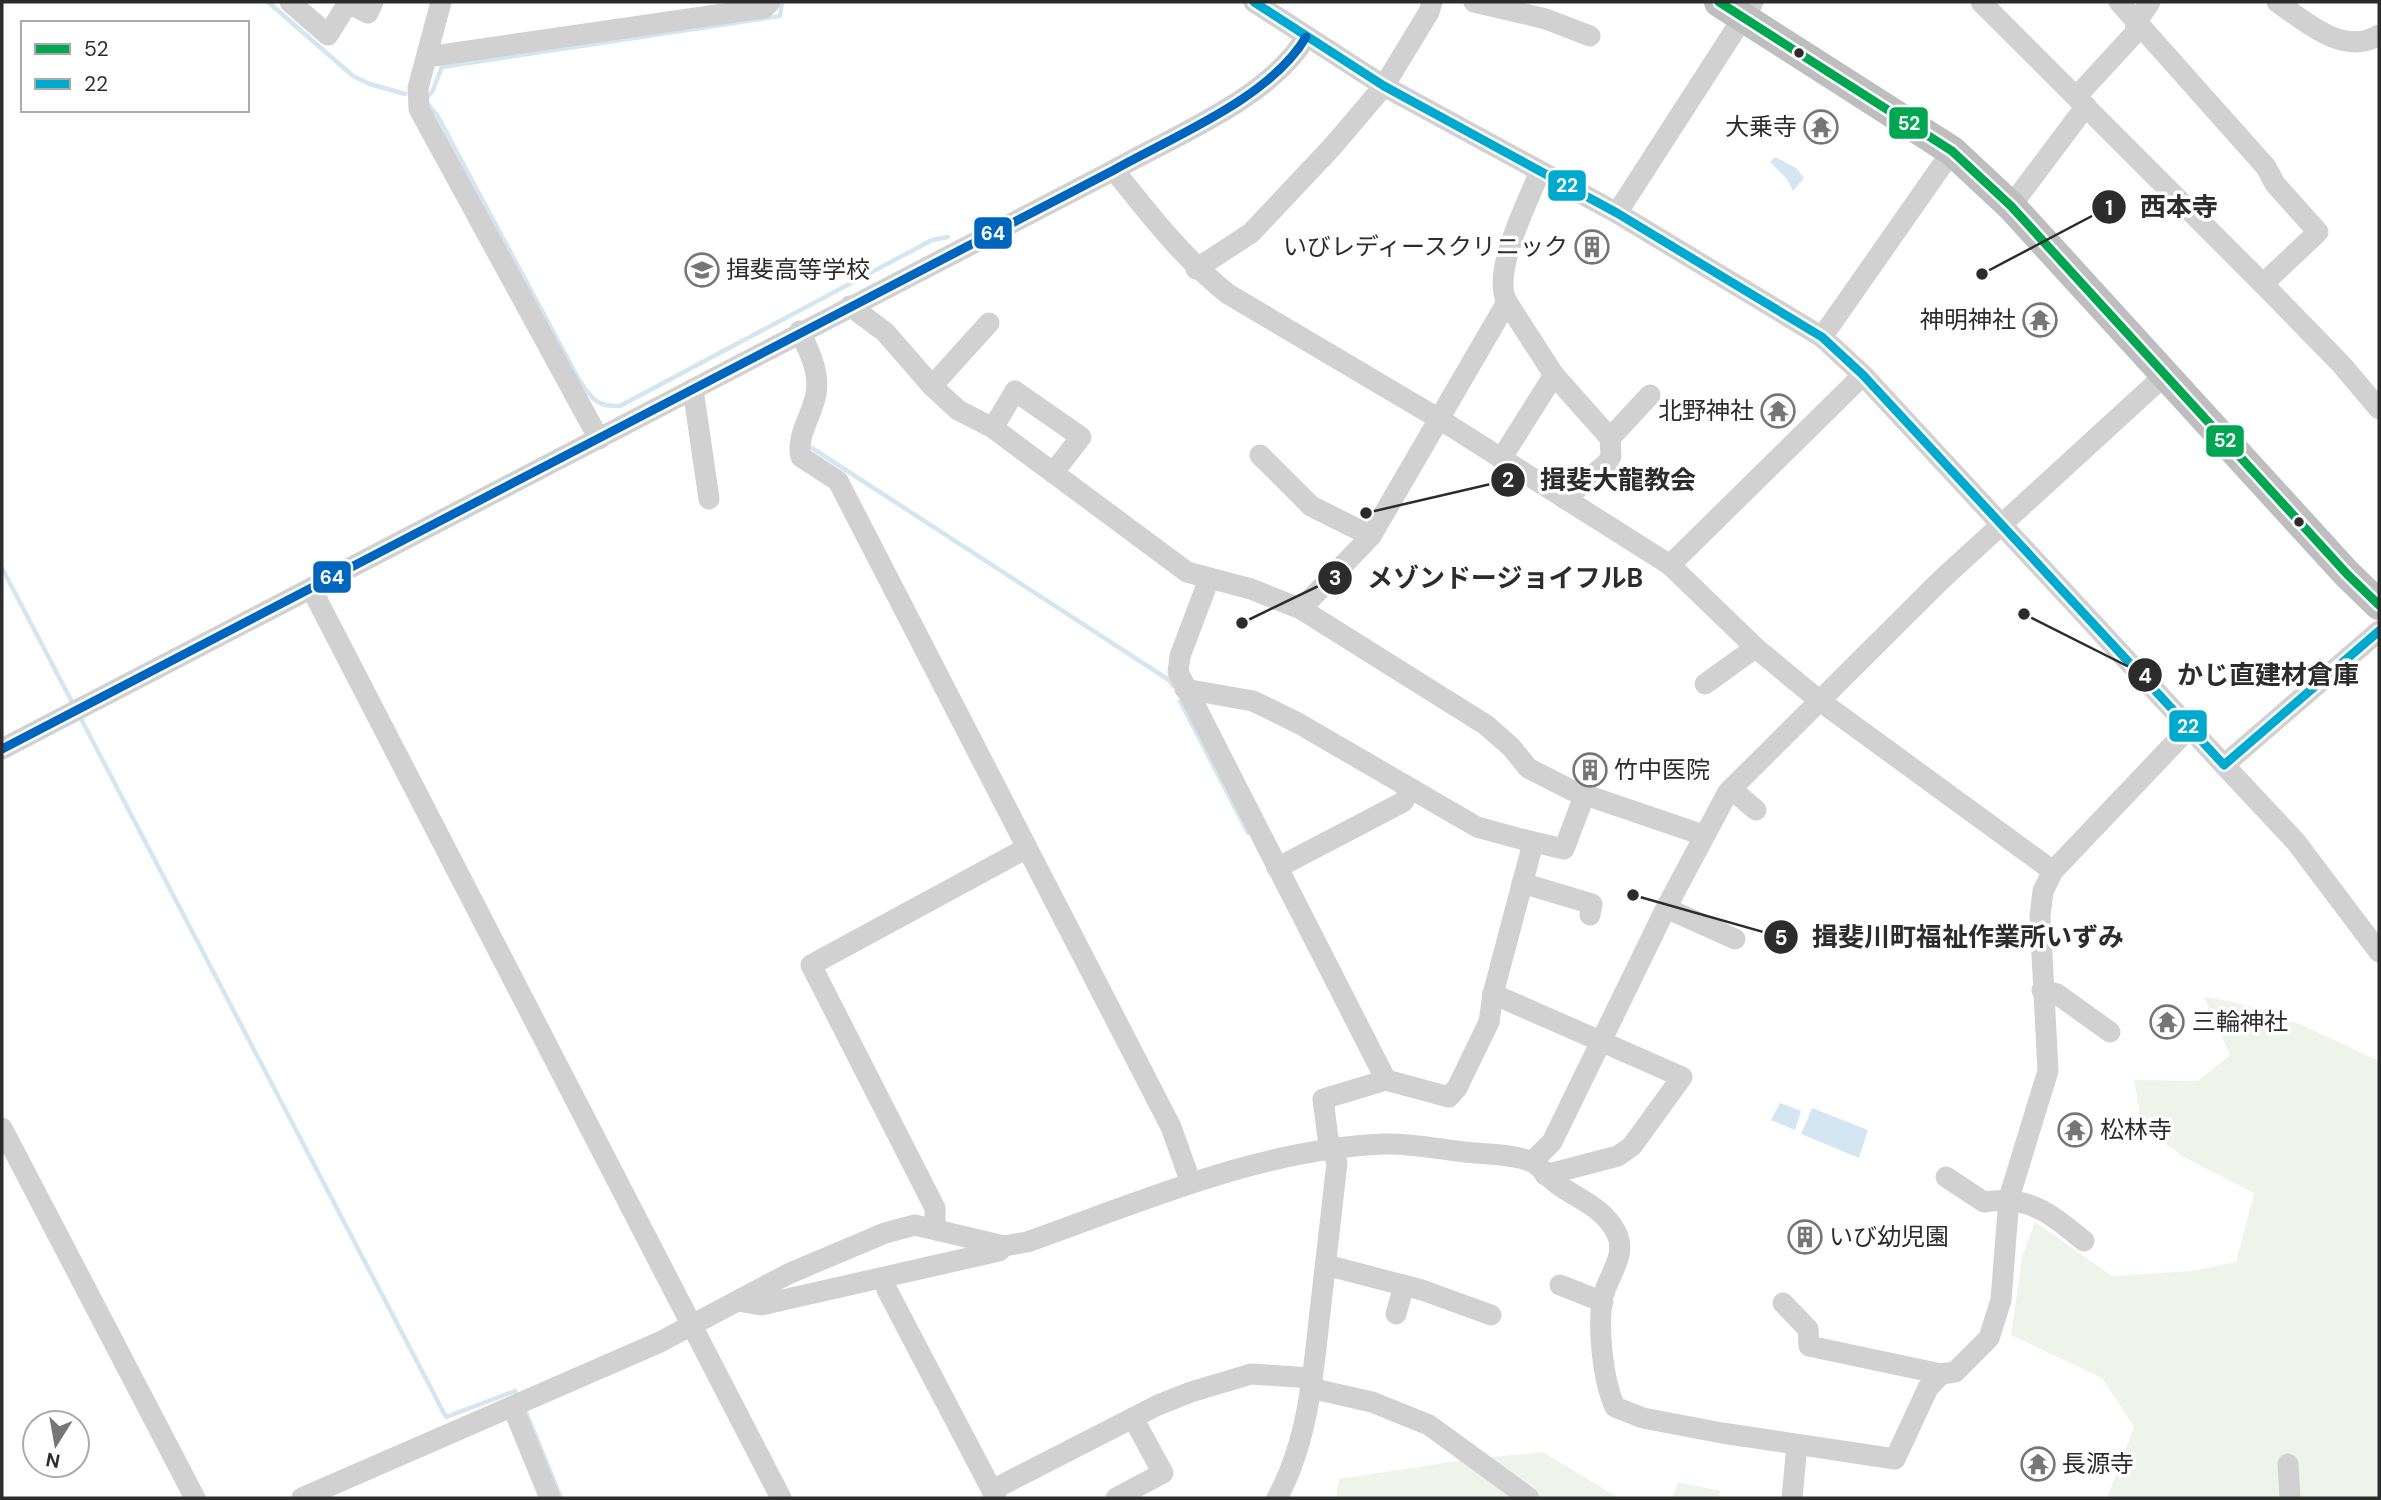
<svg xmlns="http://www.w3.org/2000/svg" width="2381" height="1500" font-family="'DM Sans','Noto Sans JP',sans-serif">
  <style>
    .green { fill: #eff4ea }
    .water { fill: #d4e6f2 }
    .lines { fill: none; stroke-linecap: round; stroke-linejoin: round }
    .stream { stroke: #d4e6f2; stroke-width: 4.5 }
    .minor { stroke: #d1d1d1; stroke-width: 21 }
    .highway { stroke: #bebebe; stroke-width: 30 }
    .bus-1-casing { stroke: #fff; stroke-width: 14 }
    .bus-2-casing { stroke: #fff; stroke-width: 14 }
    .bus-3-casing { stroke: #fff; stroke-width: 14 }
    .bus-1 { stroke: #00a651; stroke-width: 9 }
    .bus-2 { stroke: #00a9ce; stroke-width: 9 }
    .bus-3 { stroke: #0065bd; stroke-width: 9 }
    .bus-dot { fill: #2c2c2c; stroke: #fff; stroke-width: 2.5 }
    .labels { text-anchor: middle; stroke-width: 7; stroke-linejoin: round; paint-order: stroke }
    .poi-label { font-size: 24px; fill: #2c2c2c; stroke: #fff; text-anchor: start }
    .leader { fill: none; stroke: #2c2c2c; stroke-width: 2.5 }
    .callout-dot { fill: #2c2c2c; stroke: #fff; stroke-width: 2.5 }
    .mark-label { font-size: 21px; text-anchor: middle; font-weight: bold; fill: #fff }
    .callout-label { font-size: 26px; text-anchor: middle; font-weight: bold; fill: #2c2c2c; stroke: #fff; stroke-width: 7; stroke-linejoin: round; paint-order: stroke }
    .line-badge { stroke: #fff; stroke-width: 2.5 }
    .badge-label { font-size: 19px; text-anchor: middle; font-weight: bold; fill: #fff }
  </style>
  <rect width="100%" height="100%" fill="#fff"/>
  <g class="green">
    <path d="M2204,997c61,8 116,36 172,63l3,8v430h-272l27,-71 -32,-49 -91,-43 11,-78 13,-35 77,54 80,-5 44,-9 18,-69 -72,-37 -40,-30 -8,-46 64,1 32,-26z"/>
    <path d="M1543,1452l76,46h-283l3,-19 125,-19z"/>
    <path d="M1678,1482l43,9 -3,7h-46z"/>
  </g>
  <g class="water">
    <path d="M1775,157l21,11 8,10 -11,13 -6,-12 -17,-17z"/>
    <path d="M1780,1103l21,8 -6,19 -24,-10z"/>
    <path d="M1812,1108l56,22 -9,28 -58,-24z"/>
  </g>
  <g class="lines">
    <g class="stream">
      <path d="M268,2l85,74 17,8 35,10"/>
      <path d="M427,97l5,-5 10,-25 338,-51 2,-14"/>
      <path d="M426,102l11,13 141,263c13,20 18,29 42,28l312,-166 16,-3"/>
      <path d="M812,448l357,232 4,6"/>
      <path d="M2,568l71,136"/>
      <path d="M1180,701l68,132"/>
      <path d="M79,715l367,702 69,-26 4,7"/>
      <path d="M526,1412l35,86"/>
    </g>
    <g class="minor">
      <path d="M290,2l38,33 20,-32 20,10 5,-11"/>
      <path d="M441,2l-23,86 1,21 180,330"/>
      <path d="M1254,2l130,84 233,127 205,124 41,38 361,390 155,-134"/>
      <path d="M1474,2l72,17 44,17"/>
      <path d="M1981,2l282,282 78,80 38,45"/>
      <path d="M2119,2l147,165 9,17 43,48 -55,52"/>
      <path d="M2277,2c28,19 66,55 102,33"/>
      <path d="M427,57l337,-49 6,-6"/>
      <path d="M2077,96l58,-63 1,-10 14,-21"/>
      <path d="M1114,170c36,45 69,88 114,124l213,126 229,145 87,84 63,52 233,170"/>
      <path d="M2011,206l75,-100"/>
      <path d="M1617,213l136,-211"/>
      <path d="M1196,269l55,-36 81,-86 52,-61 45,-74 3,-10"/>
      <path d="M1507,302c-16,-30 21,-100 33,-131"/>
      <path d="M850,306l35,26 47,54 26,24 35,18 194,144 64,17 50,20 185,116 25,22 17,21 43,22 132,45"/>
      <path d="M800,331c9,21 20,40 16,63 -4,22 -20,41 -15,63l37,24 333,646 20,56"/>
      <path d="M1822,337l130,-186"/>
      <path d="M1554,375l56,63 40,-43"/>
      <path d="M932,386l57,-63"/>
      <path d="M693,389l16,110"/>
      <path d="M993,428l22,-37 66,46 -28,36"/>
      <path d="M1260,455l51,51 60,30"/>
      <path d="M1565,499l42,-36 4,-7 -1,-18"/>
      <path d="M1670,565l193,-190"/>
      <path d="M1209,579l-29,77 -2,16 208,408"/>
      <path d="M311,588l470,910"/>
      <path d="M1301,609l70,-73 136,-234 47,73 -53,84"/>
      <path d="M1705,684l50,-36"/>
      <path d="M1185,689l68,12 45,22 179,104 48,13 7,7 -39,147 -4,28 -32,66 -8,9 -63,-17 -63,19 5,39 9,25c-6,49 -11,99 -17,149 -7,63 -12,130 -43,186"/>
      <path d="M2,749l1112,-579c62,-35 156,-72 192,-133"/>
      <path d="M2224,765l72,77 83,110"/>
      <path d="M1731,789l25,21"/>
      <path d="M1525,840l39,9 21,-55"/>
      <path d="M1277,868l126,-66 8,-13"/>
      <path d="M1522,883l70,21 -2,11"/>
      <path d="M1666,908l69,31"/>
      <path d="M2042,990l15,4 53,38"/>
      <path d="M1493,994l189,83 -50,69 -14,10 -73,19"/>
      <path d="M2,1128l193,370"/>
      <path d="M1532,1162l20,-20 114,-234 62,-116 213,-212 224,-205"/>
      <path d="M1946,1177l38,25c46,-7 67,12 100,39"/>
      <path d="M935,1225v-17l-124,-243 214,-116"/>
      <path d="M1326,1265l96,25 69,25"/>
      <path d="M884,1278l3,12 109,208"/>
      <path d="M1560,1285l43,17"/>
      <path d="M738,1301l23,4 238,-54 5,-5 23,-4c116,-41 233,-93 357,-98 26,-1 54,5 80,8 17,2 52,2 68,10 10,5 18,18 28,24 22,15 43,22 56,46 12,23 -8,43 -13,65 -6,29 0,84 12,110l28,11 79,15 173,26 33,-71 13,-14 14,-2 34,-34 12,-38 8,-102 39,-127 -8,-155 3,-25 10,-20 136,-143"/>
      <path d="M1783,1303l25,26 1,17 132,28"/>
      <path d="M1396,1314l8,-29"/>
      <path d="M1310,1388l62,14 57,23 100,73"/>
      <path d="M513,1408l37,90"/>
      <path d="M2288,1464l2,34"/>
      <path d="M992,1490l166,-85 33,-13 60,-18 61,4"/>
      <path d="M302,1498l358,-156 128,-68 97,-41 30,-8 89,21"/>
      <path d="M1116,1498l47,-25 -30,-55"/>
      <path d="M1792,1498l5,-53"/>
    </g>
    <path class="highway" d="M1719,2l233,149 59,55 336,368 32,31"/>
    <defs>
      <path id="bus-1" d="M1719,2l233,149 59,55 336,368 32,31"/>
      <path id="bus-2" d="M1254,2l130,84 233,127 205,124 41,38 361,390 155,-134"/>
      <path id="bus-3" d="M2,749l1112,-579c62,-35 156,-72 192,-133"/>
    </defs>
    <use href="#bus-1" class="bus-1-casing"/>
    <use href="#bus-2" class="bus-2-casing"/>
    <use href="#bus-3" class="bus-3-casing"/>
    <use href="#bus-1" class="bus-1"/>
    <use href="#bus-2" class="bus-2"/>
    <use href="#bus-3" class="bus-3"/>
  </g>
  <defs>
    <symbol id="temple-ring" viewBox="-11 -11 22 22"><circle r="9.5" fill="#fff" stroke="#767676" stroke-width="1.5"/><path d="M0-6L5-2H3V0L6.5 2.5H4V6H1.5V3h-3V6H-4V2.5H-6.5L-3 0V-2H-5Z" fill="#767676"/></symbol>
    <symbol id="building-ring" viewBox="-11 -11 22 22"><circle r="9.5" fill="#fff" stroke="#767676" stroke-width="1.5"/><path d="M-4-6H4V6H1V3H-1V6H-4ZM-2.5-4.3h1.7v1.8h-1.7ZM.8-4.3h1.7v1.8H.8ZM-2.5-1h1.7V.8h-1.7ZM.8-1h1.7V.8H.8Z" fill="#767676"/></symbol>
    <symbol id="school-ring" viewBox="-11 -11 22 22"><circle r="9.5" fill="#fff" stroke="#767676" stroke-width="1.5"/><path d="M0-5L7-2L0 1L-7-2ZM-4 1L0 2.5L4 1V4Q0 6-4 4Z" fill="#767676"/></symbol>
  </defs>
  <g fill-rule="evenodd">
    <use href="#temple-ring" x="1802" y="108" width="38" height="38"/>
    <use href="#building-ring" x="1573" y="228" width="38" height="38"/>
    <use href="#school-ring" x="683" y="251" width="38" height="38"/>
    <use href="#temple-ring" x="2021" y="301" width="38" height="38"/>
    <use href="#temple-ring" x="1759" y="392" width="38" height="38"/>
    <use href="#building-ring" x="1571" y="751" width="38" height="38"/>
    <use href="#temple-ring" x="2148" y="1003" width="38" height="38"/>
    <use href="#temple-ring" x="2056" y="1111" width="38" height="38"/>
    <use href="#building-ring" x="1786" y="1218" width="38" height="38"/>
    <use href="#temple-ring" x="2019" y="1445" width="38" height="38"/>
  </g>
  <g class="bus-dot">
    <circle cx="1799" cy="53" r="6"/>
    <circle cx="2299" cy="522" r="6"/>
  </g>
  <g class="labels">
    <g class="poi-label">
      <text x="1797" y="135" text-anchor="end">大乗寺</text>
      <text x="1568" y="255" text-anchor="end">いびレディースクリニック</text>
      <text x="726" y="278">揖斐高等学校</text>
      <text x="2016" y="328" text-anchor="end">神明神社</text>
      <text x="1754" y="419" text-anchor="end">北野神社</text>
      <text x="1614" y="778">竹中医院</text>
      <text x="2192" y="1030">三輪神社</text>
      <text x="2100" y="1138">松林寺</text>
      <text x="1829" y="1245">いび幼児園</text>
      <text x="2062" y="1472">長源寺</text>
    </g>
  </g>
  <path class="leader" d="M1982 274L2109 207M1366 513L1508 480M1242 623L1335 578M2024 614L2145 675M1633 895L1781 937"/>
  <g class="callout-dot">
    <circle cx="1982" cy="274" r="7"/>
    <circle cx="1366" cy="513" r="7"/>
    <circle cx="1242" cy="623" r="7"/>
    <circle cx="2024" cy="614" r="7"/>
    <circle cx="1633" cy="895" r="7"/>
    <circle cx="2109" cy="207" r="18"/>
    <circle cx="1508" cy="480" r="18"/>
    <circle cx="1335" cy="578" r="18"/>
    <circle cx="2145" cy="675" r="18"/>
    <circle cx="1781" cy="937" r="18"/>
  </g>
  <g class="mark-label">
    <text x="2109" y="215">1</text>
    <text x="1508" y="487">2</text>
    <text x="1335" y="585">3</text>
    <text x="2145" y="683">4</text>
    <text x="1781" y="945">5</text>
  </g>
  <g class="callout-label">
    <text x="2179" y="216">西本寺</text>
    <text x="1618" y="489">揖斐大龍教会</text>
    <text x="1505" y="587">メゾンドージョイフルB</text>
    <text x="2268" y="684">かじ直建材倉庫</text>
    <text x="1968" y="946">揖斐川町福祉作業所いずみ</text>
  </g>
  <g class="line-badge">
    <rect x="1888" y="106" width="41" height="34" rx="7" fill="#00a651"/>
    <rect x="1547" y="169" width="40" height="33" rx="7" fill="#00a9ce"/>
    <rect x="973" y="216" width="40" height="34" rx="7" fill="#0065bd"/>
    <rect x="2205" y="424" width="40" height="34" rx="7" fill="#00a651"/>
    <rect x="312" y="560" width="40" height="34" rx="7" fill="#0065bd"/>
    <rect x="2168" y="709" width="40" height="34" rx="7" fill="#00a9ce"/>
  </g>
  <g class="badge-label">
    <text x="1909" y="130">52</text>
    <text x="1567" y="192">22</text>
    <text x="993" y="240">64</text>
    <text x="2225" y="447">52</text>
    <text x="332" y="584">64</text>
    <text x="2188" y="733">22</text>
  </g>
  <rect width="2381" height="1500" fill="none" stroke="#2c2c2c" stroke-width="7"/>
  <rect x="21" y="21" width="228" height="91" fill="#ffffff" stroke="#ababab" stroke-width="2"/>
  <rect x="35" y="44" width="35" height="10" fill="#00a651" stroke="#ababab" stroke-width="2"/>
  <text x="84" y="56" font-size="21" fill="#2c2c2c">52</text>
  <rect x="35" y="79" width="35" height="10" fill="#00a9ce" stroke="#ababab" stroke-width="2"/>
  <text x="84" y="91" font-size="21" fill="#2c2c2c">22</text>
  <g transform="translate(56 1444) rotate(191)"><circle r="33" fill="#ffffff" stroke="#ababab" stroke-width="2"/>
  <path d="M0-5L12 26L0 18L-12 26Z" fill="#767676"/>
  <text y="-10" font-size="19" font-weight="bold" text-anchor="middle" fill="#2c2c2c">N</text>
  </g>
</svg>
